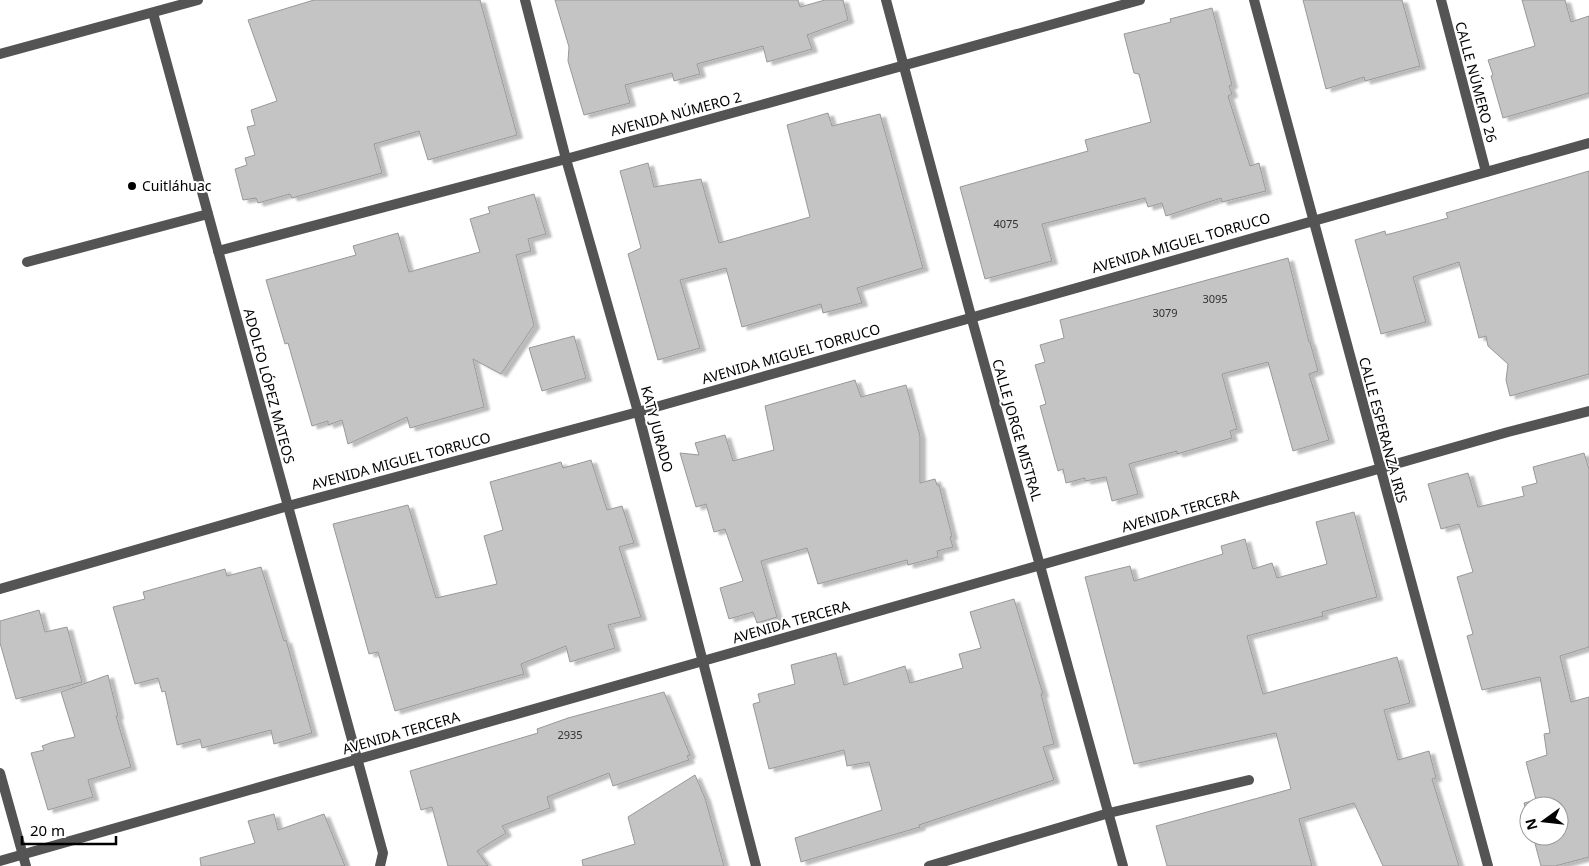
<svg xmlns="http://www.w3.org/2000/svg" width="1589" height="866" font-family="'Noto Sans',sans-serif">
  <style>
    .building { fill: #c4c4c4; stroke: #989898; filter: url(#shadow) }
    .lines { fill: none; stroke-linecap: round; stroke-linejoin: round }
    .lane { stroke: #545454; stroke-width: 10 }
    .street { stroke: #545454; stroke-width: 10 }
    .poi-dot { fill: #000; stroke: #fff; stroke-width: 2 }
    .labels { text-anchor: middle; stroke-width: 4; stroke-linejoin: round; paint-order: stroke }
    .number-label { font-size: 11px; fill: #313131 }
    .street-label { font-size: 14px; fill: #000; stroke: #fff }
    .poi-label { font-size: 14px; fill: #000; stroke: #fff; text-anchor: start }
  </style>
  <defs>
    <filter id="shadow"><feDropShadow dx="5.5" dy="3" stdDeviation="1" flood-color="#0004"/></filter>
  </defs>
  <rect width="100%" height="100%" fill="#fff"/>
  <g class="building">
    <path d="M314,0h166l37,135 -89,25 -9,-29 -45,13 8,29 -90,25 -2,-4 -32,9 -2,-5 -13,2 -8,-31 12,-4 -2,-7 10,-3 -8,-28 8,-2 -4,-15 26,-9 -29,-81z"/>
    <path d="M555,0h243l2,7 25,-7h18l5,20 -41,15 5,14 -45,13 -4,-16 -66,18 3,10 -26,7 -2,-8 -47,12 5,18 -46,12 -16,-54 1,-14z"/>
    <path d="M1303,0h99l18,66 -55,15 -1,-4 -38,12z"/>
    <path d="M1522,0h43l6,22 18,-6v77l-86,25 -12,-42 2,-1 -5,-15 47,-14z"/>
    <path d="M1212,8l20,77 -3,1 3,8 -4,2 22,70 9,-3 7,28 -44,11 -1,-4 -55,18 -4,-13 -14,4 -3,-9 -103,26 10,37 -67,18 -25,-92 128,-36 -3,-11 66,-18 -12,-48 -5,-1 -10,-39 47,-12 -1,-3z"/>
    <path d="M828,113l4,13 48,-12 43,154 -66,20 5,15 -39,10 -2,-9 -79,23 -16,-59 -46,12 20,68 -42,12 -30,-106 13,-6 -21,-77 28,-8 6,24 47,-8 18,64 91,-26 -23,-92z"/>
    <path d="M1589,171v203l-79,22 -4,-16 2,-16 -20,-18 -2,-10 -7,2 -20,-76 -46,15 13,45 -45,12 -26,-94 30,-9 1,4 62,-17 -2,-5z"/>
    <path d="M534,194l12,40 -18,5 3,12 -15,4 18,70 -33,49 -28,-15 11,48 -74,21 -3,-11 -59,27 -6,-24 -14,5v-4l-16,5 -24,-83 -3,1 -19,-64 90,-25 -3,-9 45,-13 11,39 71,-20 -10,-33 20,-6 -2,-6z"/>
    <path d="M1288,258l21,84h1l8,29 -9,3 20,66 -36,11 -25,-89 -46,12 15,55 -7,2 2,7 -55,16v-3l-48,13 9,30 -26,7 -6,-24 -21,4v-3l-19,5 -3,-14 -5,2 -18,-65 6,-2 -11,-39 10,-3 -5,-17 24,-7 -4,-18z"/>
    <path d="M574,336l12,42 -44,13 -13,-43z"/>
    <path d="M855,380l6,17 45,-12 14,51v47l15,-4 2,6h2l13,51 -2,1 3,10 -16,4 1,6 -30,8 -1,-5 -89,24 -11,-36 -46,13 16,56 -20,6 -4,-11 -24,7 -9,-31 23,-7 -18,-52 -11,3 -8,-28 -10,3 -16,-54 19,2 -4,-12 30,-8 8,26 41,-11 -9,-44z"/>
    <path d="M1584,453l5,16v178l-29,9 11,46 18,-5v160l-34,9h-14l-8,-30h26v-30h-30v17l-5,-20 12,-3 -10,-38 21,-7 -3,-21 6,-1 -10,-56 -58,13 -15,-54 6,-2 -16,-57 16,-5 -14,-48 -18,5 -13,-45 40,-11 10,34 46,-11 -2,-9 15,-4 -4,-16z"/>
    <path d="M591,460l16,50 15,-4 12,37 -15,4 22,70 -33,8 7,23 -45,14 -4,-16 -45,18 3,10 -129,37 -17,-59 -9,2 -36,-130 75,-19 28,93 61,-14 -13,-48 19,-6 -13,-48 71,-20 2,6z"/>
    <path d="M1354,512l23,85 -55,15 1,4 -76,20 16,58 134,-37 13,46 -26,7 14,50 31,-9 7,27 -4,1 27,87h-76l-29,-63 -55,16 13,47h-145l-11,-40 135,-37 -15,-56 -142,31 -49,-187 45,-11 4,15 89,-27 -2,-8 24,-7 8,30 19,-6 5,15 50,-14 -11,-42z"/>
    <path d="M261,567l23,74 2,-1 26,93 -38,11 -3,-14 -69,18 -2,-9 -23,6 -12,-54 -3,1 -4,-14 -23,6 -22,-77 32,-8 -2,-7 82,-23 2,7z"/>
    <path d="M1014,599l29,95h-2l13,50 -11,3 11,33 -135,45 1,2 -119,35 -6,-24 87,-28 -13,-48 -22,4 -3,-16 -75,19 -16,-65 7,-2 -2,-8 37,-10 -4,-19 45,-12 8,32 61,-19 5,17 53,-15 -4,-14 22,-6 -11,-36z"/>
    <path d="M39,610l6,22 22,-5 15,55 -66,17 -16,-56v-22z"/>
    <path d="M108,675l10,41h-2l15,51 -43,13 5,17 -45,13 -17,-57 13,-3 -2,-4 11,-4 22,-5 -14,-45z"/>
    <path d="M664,692l26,63 -3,1 2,4 -76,26 -4,-13 -62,24 3,11 -48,18 4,7 -29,18 11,15h-40l-16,-59 -11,3 -11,-39 128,-38 -1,-4 31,-11z"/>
    <path d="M695,775l10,23 19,68h-141l-1,-6 53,-16 -7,-27z"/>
    <path d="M274,814l4,16 46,-16 21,52h-144l-1,-8 55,-15 -7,-22z"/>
  </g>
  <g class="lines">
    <path class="lane" d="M27,262l181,-48"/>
    <g class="street">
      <path d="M525,0l41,159 72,253 118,454"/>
      <path d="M886,0l85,316 152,550"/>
      <path d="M1254,0l234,866"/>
      <path d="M1441,0l45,172"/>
      <path d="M153,13l230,840 -3,13"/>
      <path d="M0,54l198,-54"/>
      <path d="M218,251l348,-92 574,-159"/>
      <path d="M0,589l288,-83 350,-94 951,-269"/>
      <path d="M0,773l26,93"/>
      <path d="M0,861l1508,-429 81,-21"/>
      <path d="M929,866l180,-53 140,-33"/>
    </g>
  </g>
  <circle class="poi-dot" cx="132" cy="186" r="5"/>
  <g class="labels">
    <g class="number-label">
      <text x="1006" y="228">4075</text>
      <text x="1215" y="303">3095</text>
      <text x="1165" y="317">3079</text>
      <text x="570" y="739">2935</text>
    </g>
    <g class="street-label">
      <text transform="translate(1476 82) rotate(75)" y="5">CALLE NÚMERO 26</text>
      <text transform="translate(676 114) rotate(-15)" y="5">AVENIDA NÚMERO 2</text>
      <text transform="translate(1181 243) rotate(-16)" y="5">AVENIDA MIGUEL TORRUCO</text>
      <text transform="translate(791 354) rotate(-16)" y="5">AVENIDA MIGUEL TORRUCO</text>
      <text transform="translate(269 386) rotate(75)" y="5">ADOLFO LÓPEZ MATEOS</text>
      <text transform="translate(657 429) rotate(75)" y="5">KATY JURADO</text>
      <text transform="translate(1017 430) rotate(74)" y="5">CALLE JORGE MISTRAL</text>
      <text transform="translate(1383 430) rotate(75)" y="5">CALLE ESPERANZA IRIS</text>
      <text transform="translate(401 461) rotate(-15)" y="5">AVENIDA MIGUEL TORRUCO</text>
      <text transform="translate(1180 511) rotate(-16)" y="5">AVENIDA TERCERA</text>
      <text transform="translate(791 622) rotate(-16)" y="5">AVENIDA TERCERA</text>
      <text transform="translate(401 733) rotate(-16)" y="5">AVENIDA TERCERA</text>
    </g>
    <g class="poi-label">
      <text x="142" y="191">Cuitláhuac</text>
    </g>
  </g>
  <g transform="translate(1544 821) rotate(255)"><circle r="24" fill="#ffffff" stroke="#999999"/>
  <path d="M0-4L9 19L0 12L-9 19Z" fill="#000000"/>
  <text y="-8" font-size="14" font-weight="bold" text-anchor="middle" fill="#000000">N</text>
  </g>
  <path d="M22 836v8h94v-8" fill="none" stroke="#000000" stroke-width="2.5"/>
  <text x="30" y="836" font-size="15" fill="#000000" stroke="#ffffff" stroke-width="4" paint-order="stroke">20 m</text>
</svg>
